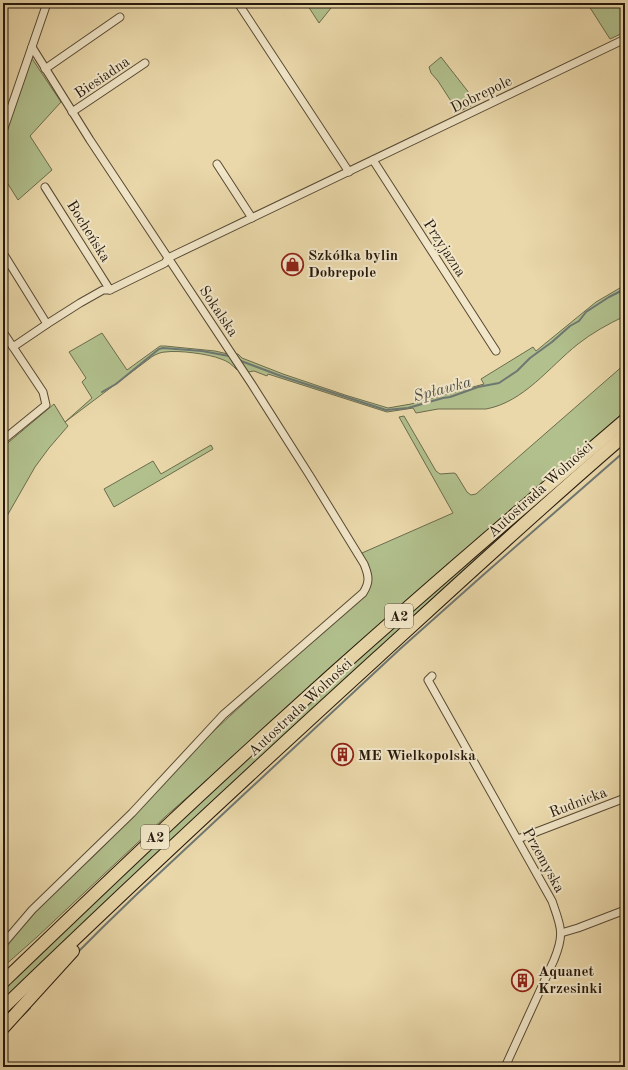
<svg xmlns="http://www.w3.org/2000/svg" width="628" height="1070" font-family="'Old Standard TT',serif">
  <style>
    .green { fill: #b1c08d; stroke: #6c6c4d }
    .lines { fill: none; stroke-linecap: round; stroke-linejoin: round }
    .stream { stroke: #6e7772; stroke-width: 2 }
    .minor-casing { stroke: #574934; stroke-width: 9 }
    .motorway-casing { stroke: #26190d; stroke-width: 14 }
    .minor { stroke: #f1e6c8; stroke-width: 7 }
    .motorway { stroke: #ead8aa; stroke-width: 12 }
    .labels { text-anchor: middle; stroke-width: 4; stroke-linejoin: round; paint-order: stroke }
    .shield { fill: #f1e6c8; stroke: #635645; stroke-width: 1 }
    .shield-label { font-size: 14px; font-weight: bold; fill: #26190d }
    .street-label { font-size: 15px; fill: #26190d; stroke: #f1e6c8 }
    .poi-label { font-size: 15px; font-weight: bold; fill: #26190d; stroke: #f1e6c8; text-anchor: start }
    .water-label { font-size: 16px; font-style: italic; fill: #505048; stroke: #f1e6c8 }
  </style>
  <rect width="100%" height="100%" fill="#ead8aa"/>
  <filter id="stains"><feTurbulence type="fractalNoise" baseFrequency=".005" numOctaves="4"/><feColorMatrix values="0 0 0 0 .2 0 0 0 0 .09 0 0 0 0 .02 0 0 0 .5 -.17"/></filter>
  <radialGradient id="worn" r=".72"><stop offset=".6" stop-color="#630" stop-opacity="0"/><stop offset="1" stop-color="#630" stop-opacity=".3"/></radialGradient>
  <g class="green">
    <path d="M306,3h29l-16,20z"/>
    <path d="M587,3h38v29l-15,7z"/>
    <path d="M31,57l30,45 -31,34 22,34 -34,30 -15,-24v-38z"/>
    <path d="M441,57l36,46 -19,9 -20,-31 -7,-8 -2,-6z"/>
    <path d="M625,285v31c-17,8 -33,17 -47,28 -29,23 -54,58 -92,65h-48l-22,4 -3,-5 -26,4 -119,-38 -1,2 -13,-5 -6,1 -3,-1 -9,-17h2l4,4 41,16 62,21 43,13 23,-4 73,-20 -3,-5 52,-32 3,4 60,-49z"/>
    <path d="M102,333l25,37 33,-24h5l50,5 13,3 9,16c-5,-5 -9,-9 -16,-11 -12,-5 -42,-9 -56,-7 -4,0 -8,2 -12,4l-88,66 3,4 -19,22 -14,19 -32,56v-76l51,-43 11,18 27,-24 -10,-16 4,-4 -17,-26z"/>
    <path d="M625,364v47l-297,258 -94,87 -68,60 -129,121 -34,30v-19l39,-43 63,-60 100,-106 114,-105 47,-41 2,-26 -6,-14 91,-40 -54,-96 5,-1 32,55 4,3 14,-1 2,1 11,18 4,3 5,-1z"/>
    <path d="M625,425v5l-622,571v-13l108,-104 202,-187z"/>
    <path d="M211,445l2,4 -99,58 -10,-18 49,-28 8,13z"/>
  </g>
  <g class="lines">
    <g class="stream">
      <path d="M241,361l40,15 105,34 22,-2 35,-10 7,-1 28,-10 21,-4 18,-12 13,-13 22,-16 18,-16 9,-5 7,-9 23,-15 16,-8"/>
      <path d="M102,392l14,-8 43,-35 4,-1 39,3 27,5"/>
      <path d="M77,953l25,-25 34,-33 264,-246 82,-73 143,-125"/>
      <path d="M22,1016l8,-8"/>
    </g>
    <defs>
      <g id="minor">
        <path d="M238,3l111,169"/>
        <path d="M45,69l75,-52"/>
        <path d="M72,112l73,-49"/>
        <path d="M3,131l44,-128"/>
        <path d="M373,160l123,191"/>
        <path d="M217,164l35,54"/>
        <path d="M45,187l65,103"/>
        <path d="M3,253l44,71 33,-21 23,-13h7l55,-27 3,-5"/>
        <path d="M168,258l457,-219"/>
        <path d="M3,332l10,15"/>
        <path d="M3,440l43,-35 -3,-13 -30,-45 34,-23"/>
        <path d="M432,676l-4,4 124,221c9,26 13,32 2,59l-49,107"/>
        <path d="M518,839l107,-41"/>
        <path d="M561,933l17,-5 47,-18"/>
        <path d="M3,944l29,-34 100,-97 91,-98 140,-122c7,-11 6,-17 1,-29l-54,-88 -59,-93 -161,-243 -58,-93"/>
      </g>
      <g id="motorway">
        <path d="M3,982c96,-92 193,-185 292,-274 108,-98 219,-193 330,-288"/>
        <path d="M3,1008c123,-119 249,-236 375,-351 82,-75 163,-150 247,-222"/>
        <path d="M3,1028l70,-77"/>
      </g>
    </defs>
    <use href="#minor" class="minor-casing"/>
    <use href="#motorway" class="motorway-casing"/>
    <use href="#minor" class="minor"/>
    <use href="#motorway" class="motorway"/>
  </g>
  <defs>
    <symbol id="shop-ring" viewBox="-11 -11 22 22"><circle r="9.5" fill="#f1e6c8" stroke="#8f2418" stroke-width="1.5"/><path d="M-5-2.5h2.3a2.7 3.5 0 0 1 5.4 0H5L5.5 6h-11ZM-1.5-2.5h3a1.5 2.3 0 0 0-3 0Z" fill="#8f2418"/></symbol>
    <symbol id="building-ring" viewBox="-11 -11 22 22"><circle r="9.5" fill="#f1e6c8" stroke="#8f2418" stroke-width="1.5"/><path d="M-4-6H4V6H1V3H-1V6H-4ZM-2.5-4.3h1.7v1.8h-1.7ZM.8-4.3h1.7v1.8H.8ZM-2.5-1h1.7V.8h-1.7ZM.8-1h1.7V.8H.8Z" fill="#8f2418"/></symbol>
  </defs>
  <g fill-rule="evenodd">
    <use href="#shop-ring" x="280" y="252" width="25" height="25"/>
    <use href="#building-ring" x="330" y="742" width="25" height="25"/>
    <use href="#building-ring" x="510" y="968" width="25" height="25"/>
  </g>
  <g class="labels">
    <g class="shield">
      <rect x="385" y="604" width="28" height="24" rx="3"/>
      <rect x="141" y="825" width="28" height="24" rx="3"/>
    </g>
    <g class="shield-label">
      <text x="399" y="621">A2</text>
      <text x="155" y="842">A2</text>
    </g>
    <g class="street-label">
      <text transform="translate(102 77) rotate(-34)" y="5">Biesiadna</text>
      <text transform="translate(481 94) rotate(-26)" y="5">Dobrepole</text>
      <text transform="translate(89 231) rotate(58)" y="5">Bocheńska</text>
      <text transform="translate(445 248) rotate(57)" y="5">Przyjazna</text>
      <text transform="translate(219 311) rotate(56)" y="5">Sokalska</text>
      <text transform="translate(540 489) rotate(-42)" y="5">Autostrada Wolności</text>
      <text transform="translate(300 707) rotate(-43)" y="5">Autostrada Wolności</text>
      <text transform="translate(578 802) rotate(-21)" y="5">Rudnicka</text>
      <text transform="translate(544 860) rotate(61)" y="5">Przemyska</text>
    </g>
    <g class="poi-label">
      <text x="308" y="260">Szkółka bylin<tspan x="308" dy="17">Dobrepole</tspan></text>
      <text x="358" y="760">ME Wielkopolska</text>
      <text x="538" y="976">Aquanet<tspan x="538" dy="17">Krzesinki</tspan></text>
    </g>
    <g class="water-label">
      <text transform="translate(442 388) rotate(-15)" y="6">Spławka</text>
    </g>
  </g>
  <rect width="628" height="1070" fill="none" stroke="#ead8aa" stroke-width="16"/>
  <rect x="4" y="4" width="620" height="1062" fill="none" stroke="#26190d" stroke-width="2"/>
  <rect x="8" y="8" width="612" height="1054" fill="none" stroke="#26190d"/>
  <rect width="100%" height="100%" filter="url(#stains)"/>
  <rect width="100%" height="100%" fill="url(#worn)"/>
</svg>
